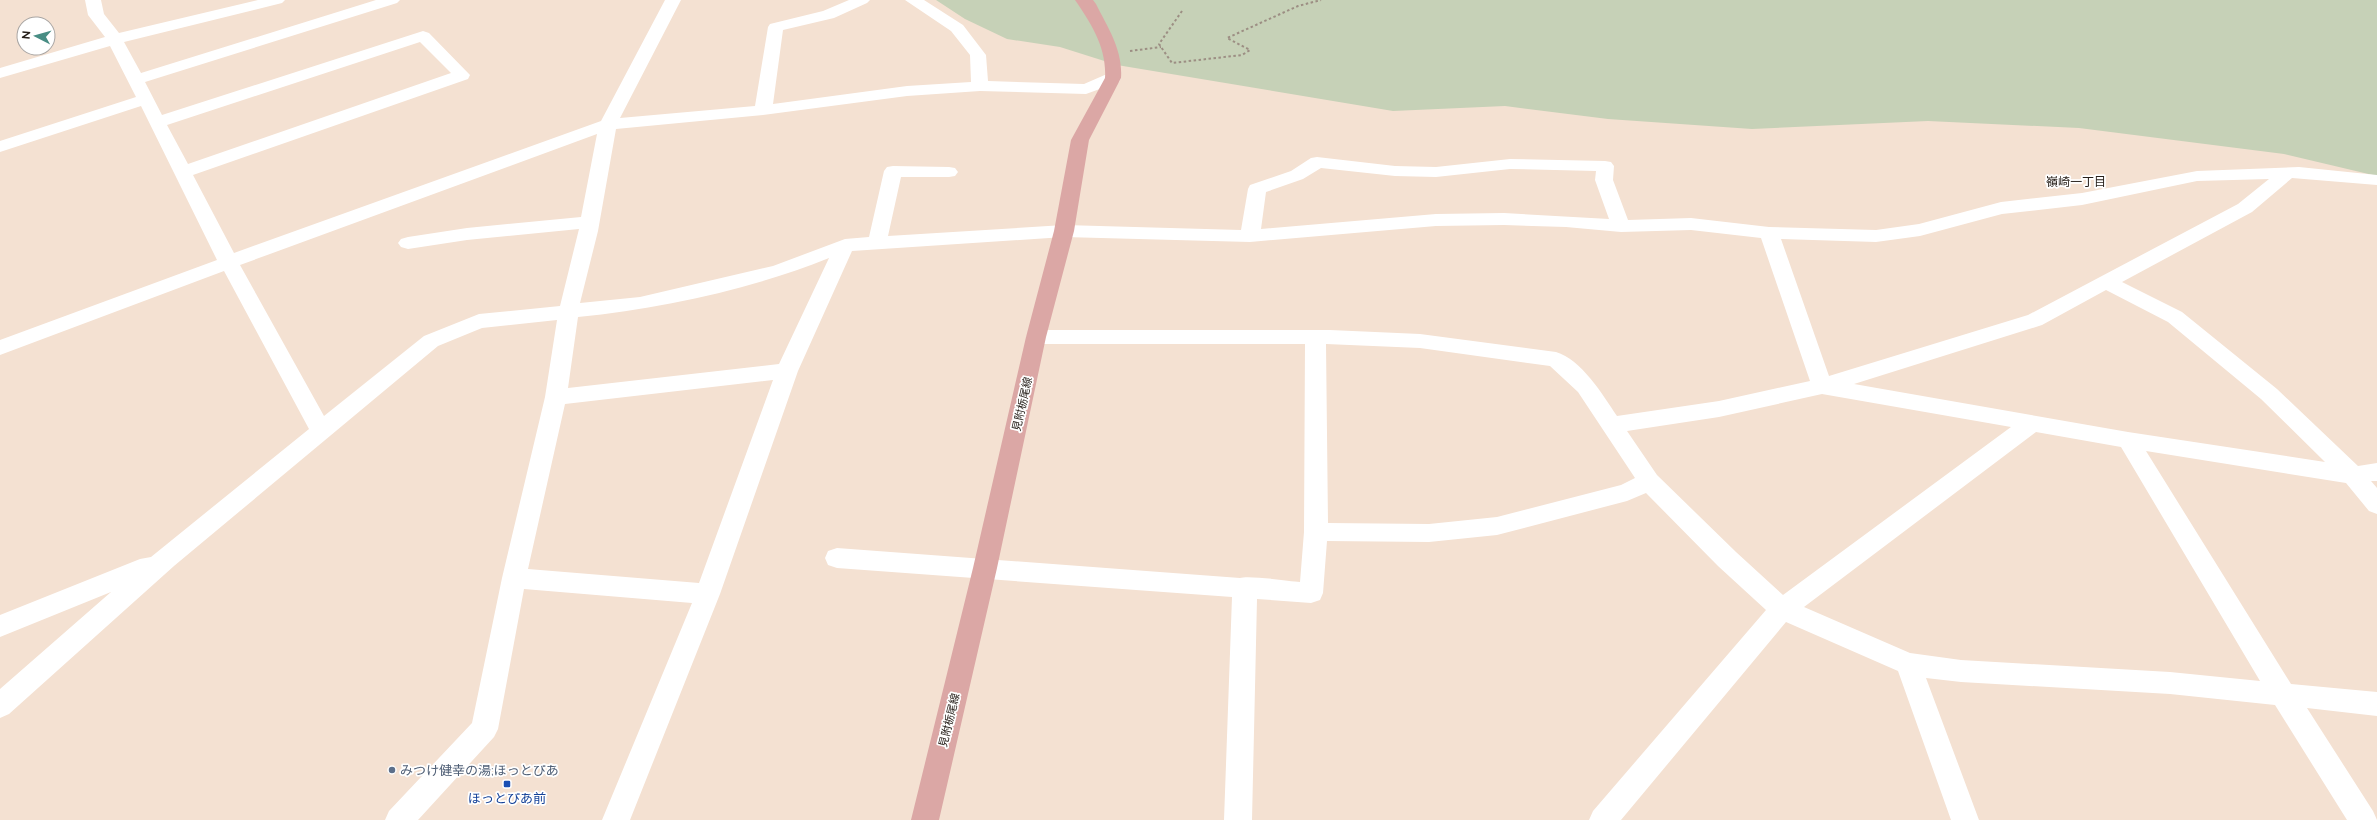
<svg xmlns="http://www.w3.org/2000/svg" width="2377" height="820" font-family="Raleway,'Noto Sans JP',sans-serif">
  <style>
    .green { fill: #c6d1b7 }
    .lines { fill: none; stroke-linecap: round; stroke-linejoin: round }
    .path { stroke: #9c8e83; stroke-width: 2; stroke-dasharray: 2.5 2.5; stroke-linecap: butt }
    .minor { fill: #fff; fill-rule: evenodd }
    .major { fill: #dba7a5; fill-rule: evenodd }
    .service-dot { fill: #5c6f8a; stroke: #fff; stroke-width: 1.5 }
    .transit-dot { fill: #1a4fb4; stroke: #fff; stroke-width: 1.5 }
    .labels { text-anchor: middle; stroke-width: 3.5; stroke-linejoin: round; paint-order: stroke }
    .street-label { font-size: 11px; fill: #27201b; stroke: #fff }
    .neighbourhood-label { font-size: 12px; fill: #27201b; stroke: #fff }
    .near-service-label { font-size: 13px; fill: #4e5e75; stroke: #fff; text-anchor: start }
    .near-transit-label { font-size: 13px; fill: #164399; stroke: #fff }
  </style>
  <rect width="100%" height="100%" fill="#f4e1d2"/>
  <path class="green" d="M936,0h1441v176l-93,-22 -205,-26 -151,-7 -176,8 -144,-10 -103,-13 -112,5 -276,-46 -57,-18 -53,-8 -42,-20z"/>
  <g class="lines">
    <g class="path">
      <path d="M1182,11l-23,33 13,19 70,-8 8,-5 -23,-12 71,-32 23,-6"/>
      <path d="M1130,51l31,-4"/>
    </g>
    <path class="minor" d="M85,0h16l3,14 15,19 139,-33h27l-3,3 -158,39 17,31 235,-73h24l-3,3 -252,79 17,33 261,-84 6,2 41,42 -2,4 -275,96 41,78 367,-132 64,-121h16l-61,118 135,-12 13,-79 2,-3 53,-13 26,-11h21l-3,3 -33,15 -51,12 -10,74 134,-18 64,-4 -1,-27 -19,-24 -46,-31h19l39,25 23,30 2,26 96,3 23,-10h12l2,4 -2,4 -33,12 -106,-3 -73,5 -144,19 -147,14 -18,102 -18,72 60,-6 133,-31 72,-27 24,-2 15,-66 3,-4 6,-1 56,1 6,1 3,4 -3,4 -6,1h-48l-13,59 176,-11 177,5 7,-41 2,-4 41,-14 20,-13 6,-1 78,9 41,1 74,-8 95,2 6,1 3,4 -1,14 15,40 63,-2 78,9 107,3 43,-6 82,-22 81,-9 115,-22 102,-4 78,8v10l-85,-7 -40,34 -130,70 60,30 95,77 81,77 19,-3v18h-6l6,7v26l-8,-3 -23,-28 -200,-32 145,233 86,8v24l-70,-8 66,103 4,9h-30l-72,-115 -105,-11 -209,-12 -35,-4 53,142h-28l-53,-149 -112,-49 -165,198h-32l4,-9 173,-201 -48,-44 -72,-73 -19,8 -130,34 -68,7 -102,-1 -4,52 -3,7 -9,3 -54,-4 -5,221h-28l8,-223 -395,-29 -9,-3 -3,-7 3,-7 9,-3 403,30c8,-3 48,3 60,4l4,-50 1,-188h-269l-7,-2 -3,-5 3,-5 7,-2h294l90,4 136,18c25,7 47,43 61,64l102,-15 91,-20 -49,-143 -70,-8 -70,2 -55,-5 -62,-2 -68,1 -186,16 -186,-5 -212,14 -54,120 -78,223 -90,226h-28l90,-217 -168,-14 -26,140 -4,8 -76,83h-33l4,-9 83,-88 30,-145 43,-181 12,-77 -75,8 -44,18 -264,220 -165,148 -9,4v-29l111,-97 -111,45v-22l140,-56 11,-2 158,-128 -85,-158 -224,84v-15l217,-80 -76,-154 -141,46v-11l136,-44 -26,-51 -110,32v-10l105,-31 -17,-22zM420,42l31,31 -263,91 -21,-39zM597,134l-16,83 -114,11 -59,9 -7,2 -3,4 3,4 7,2 59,-9 112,-11 -19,77 -81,8 -55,22 -100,80 -84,-151zM1321,168l74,8 41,1 74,-8 86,2 -1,9 14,39 -105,-6 -68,1 -175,15 5,-37 37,-13zM2269,179l-31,25 -210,111 -199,61 -48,-137 95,3 44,-6 82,-22 80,-9 115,-24zM829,258l-50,106 -211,24 10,-71c85,-9 171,-27 251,-59zM2106,290l62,32 93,77 64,63 -197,-30 -274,-48 188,-59zM1326,344l94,4 130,18 28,26 57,86 -14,7 -124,32 -68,7 -101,-1zM773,380l-74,203 -171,-14 37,-165zM1822,394l189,33 -228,168 -47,-43 -79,-77 -30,-44 92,-14zM2036,432l85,15 139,234 -90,-9 -209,-12 -51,-7 -106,-46z"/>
    <path class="major" d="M1075,0h18l3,4c12,24 27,46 25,74l-32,62 -15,91 -28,106 -49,231 -58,252h-28l62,-252 53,-231 28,-106 17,-91 34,-62c2,-30 -14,-55 -30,-78z"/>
  </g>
  <circle class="service-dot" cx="392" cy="770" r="4"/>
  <rect class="transit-dot" x="503" y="780" width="8" height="8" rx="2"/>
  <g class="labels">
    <g class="street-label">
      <text transform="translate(1022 404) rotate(-77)" y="4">見附栃尾線</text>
      <text transform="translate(949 720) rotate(-76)" y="4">見附栃尾線</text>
    </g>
    <g class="neighbourhood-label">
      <text x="2076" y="186">嶺崎一丁目</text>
    </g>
    <g class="near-service-label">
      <text x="400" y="775">みつけ健幸の湯;ほっとぴあ</text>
    </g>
    <g class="near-transit-label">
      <text x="507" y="803">ほっとぴあ前</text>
    </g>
  </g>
  <g transform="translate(36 36) rotate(276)"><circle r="19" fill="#ffffff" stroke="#a9a6a4"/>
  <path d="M0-3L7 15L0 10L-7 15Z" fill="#488d84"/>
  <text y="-6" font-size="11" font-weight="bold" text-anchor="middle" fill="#27201b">N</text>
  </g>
</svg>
